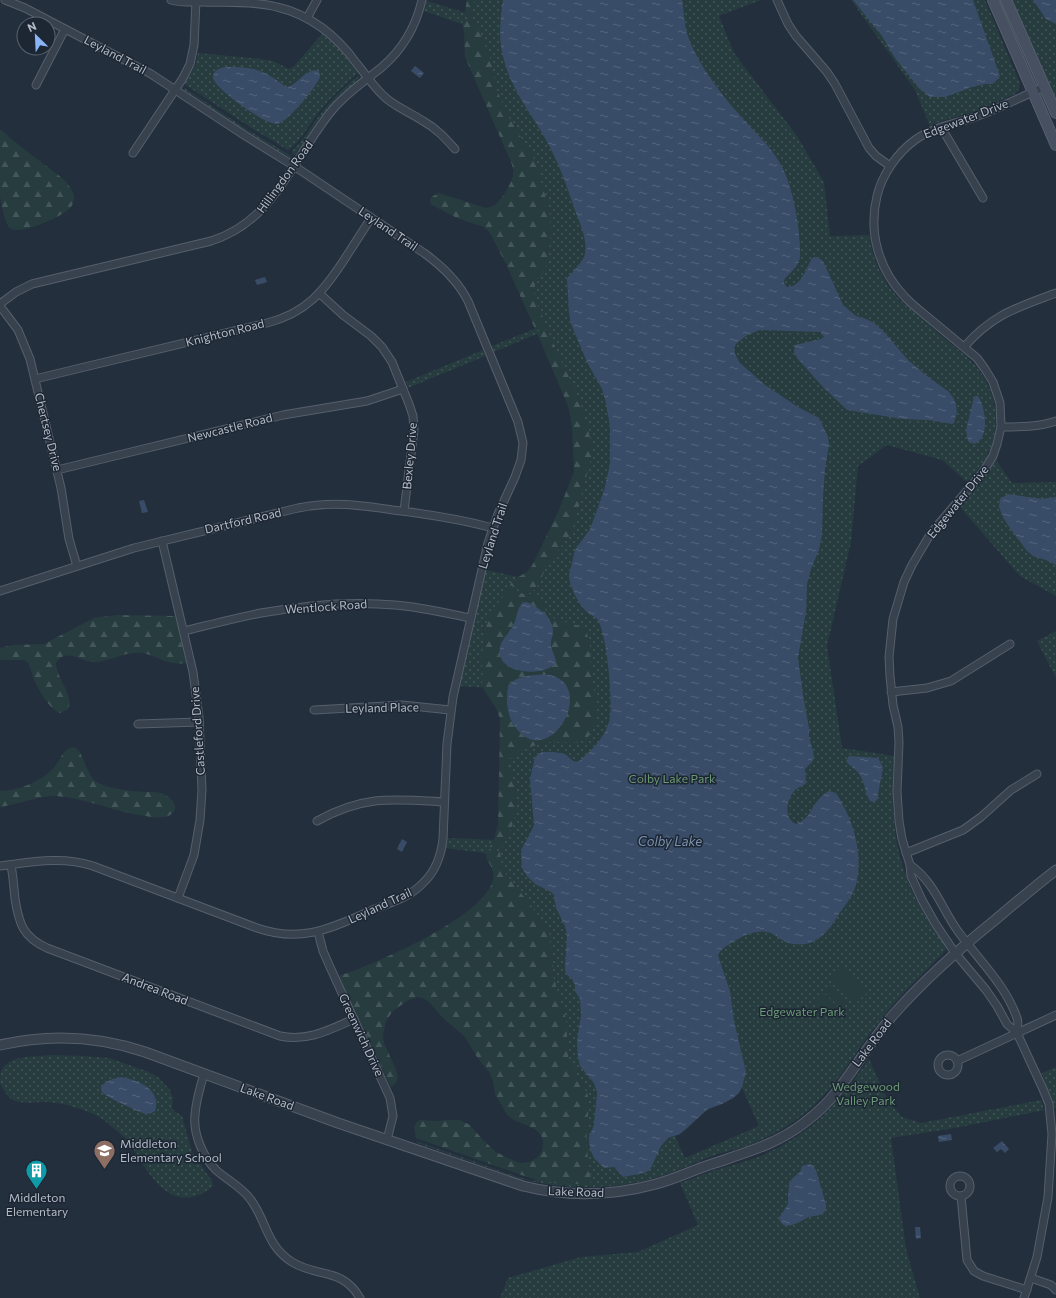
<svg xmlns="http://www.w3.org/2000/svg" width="1056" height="1298" font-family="Commissioner,sans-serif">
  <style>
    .grass { fill: url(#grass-dots); fill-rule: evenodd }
    .forest { fill: url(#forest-firs); fill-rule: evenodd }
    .garden { fill: #263c3f }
    .water { fill: url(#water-ripples) }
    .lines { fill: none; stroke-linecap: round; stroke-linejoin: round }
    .minor-casing { stroke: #565f6c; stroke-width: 9 }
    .tertiary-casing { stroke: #565f6c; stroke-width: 11 }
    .secondary-casing { stroke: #565f6c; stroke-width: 12 }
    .minor { stroke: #38414e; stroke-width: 7 }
    .tertiary { stroke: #38414e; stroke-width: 9 }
    .secondary { stroke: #465061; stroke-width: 10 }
    .labels { text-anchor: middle; stroke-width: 3; stroke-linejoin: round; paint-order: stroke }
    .street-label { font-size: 12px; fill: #b4bcc9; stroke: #1d2633 }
    .park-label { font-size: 12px; fill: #6b9a76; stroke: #1d2633 }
    .poi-label { font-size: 12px; fill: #b4bcc9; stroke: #1d2633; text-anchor: start }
    .water-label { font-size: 13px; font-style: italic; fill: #7c92b1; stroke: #1d2633 }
  </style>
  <defs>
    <pattern id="grass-dots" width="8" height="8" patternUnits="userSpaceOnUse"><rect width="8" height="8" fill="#263c3f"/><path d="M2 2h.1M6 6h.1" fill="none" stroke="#435659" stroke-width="1.8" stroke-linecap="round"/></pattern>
    <pattern id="forest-firs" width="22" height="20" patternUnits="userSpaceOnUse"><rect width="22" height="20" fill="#263c3f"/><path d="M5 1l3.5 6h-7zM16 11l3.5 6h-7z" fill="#435659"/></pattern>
    <pattern id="water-ripples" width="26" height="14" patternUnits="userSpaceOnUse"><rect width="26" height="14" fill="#394c67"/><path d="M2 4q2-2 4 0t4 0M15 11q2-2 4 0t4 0" fill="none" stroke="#53647b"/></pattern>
  </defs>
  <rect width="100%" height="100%" fill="#242f3e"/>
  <g class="grass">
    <path d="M470,0h291l-42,16 15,37 63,83 27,46 6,54 39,-1c4,26 14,48 33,67 16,13 31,26 47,40 8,7 18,14 25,22 23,25 29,64 12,94 -5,9 -12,17 -19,24l-25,-22 -55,-15 -29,21 -7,76 -24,104 15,102 52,8c-3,53 -2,94 22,143 6,12 13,23 20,34 3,4 8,8 9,13 2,2 1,3 0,5 -24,25 -49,48 -70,76 -19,24 -34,52 -57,74 -20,21 -47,36 -74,46 -10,3 -20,5 -29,8 -19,7 -37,16 -57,22 -46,14 -94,13 -140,1l-101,-35 -1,-2 102,36 16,4 21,-49 -57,-277 -52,-7 1,-10 51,2 6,-151 -45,-3 27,-116 42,9 48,-104 -5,-70 -32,-72 -45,19 -2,-6 45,-18 -17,-152 -55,-151 -41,-14 3,-10 40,12zM742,1088l17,38 -74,32 -10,-22c15,-5 21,-20 34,-27 3,-2 8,-3 12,-5 9,-3 15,-9 21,-16z"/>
    <path d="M851,0h134l34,81c2,5 0,9 -4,13l-38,17 -36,10 -11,5 -15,-36z"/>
    <path d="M1012,0h44v96h-1z"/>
    <path d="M322,34l19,17 17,22c-14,12 -27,24 -39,39 -8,10 -21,33 -31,38l-35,-21 -69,-45 11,-18 3,-13 63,6 12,2 16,8 5,-3z"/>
    <path d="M359,75c0,6 -16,17 -21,22 -17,17 -29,38 -43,58l-3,-1v-3c11,-10 18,-23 26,-34 12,-16 26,-30 41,-42z"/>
    <path d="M183,87l65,43 45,27 -2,1 -4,-2 -39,-23 -63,-42z"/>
    <path d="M483,350l2,6 -77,32 -2,-6z"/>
    <path d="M996,460l16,23 44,-1v114l-36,-20 -61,-70 28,-32z"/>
    <path d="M1056,631v47l-19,-37z"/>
    <path d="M53,1055l30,1 26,2 40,14 9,5 12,13 3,8 -1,9 2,4 8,5 10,36 20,29 1,5c-6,6 -13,9 -21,11 -32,6 -49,-35 -64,-56 -6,-7 -16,-14 -23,-20 -13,-10 -41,-18 -57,-19 -11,0 -23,2 -33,-1 -6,-2 -14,-13 -15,-19 0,-4 0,-8 1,-11 8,-17 36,-14 52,-16z"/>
    <path d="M869,1059l19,42 14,16 19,6 120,-23 3,10 -89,18 -64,10 15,111 14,49h-420l8,-20 73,-21 57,-5 60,-27 -18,-42c12,-4 23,-9 35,-13 14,-4 29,-8 43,-13 53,-22 80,-53 111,-98z"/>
    <path d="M1056,1067v41h-2l-12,-35z"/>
  </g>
  <g class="forest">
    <path d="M467,0h8l-2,9v6l-2,1 -7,1z"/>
    <path d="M463,19h11l16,38 7,33 11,26 30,49 3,17 8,26 2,23 -3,30 -3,9 -10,15 -1,6 1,7 11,27 -10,6 -30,-67 -16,-31 -6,-6 -27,-9 -25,-13 -2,-3v-3l3,-3 6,-3 47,15c3,-1 6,-1 9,-3 6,-5 18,-23 18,-31 1,-7 -3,-15 -6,-21l-42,-96 -1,-25 -2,-9z"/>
    <path d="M0,129c14,13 30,25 45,36 10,8 23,15 28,28 2,5 1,10 -2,14 -7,9 -51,29 -61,21 -5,-4 -9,-26 -10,-32 0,-21 0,-46 0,-67z"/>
    <path d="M547,329l34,75 9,33 2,18 -19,73 -5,10 -20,25 -12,27 -13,2 -13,-7 3,-5 14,-8 6,-8 25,-52 16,-40 -2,-46 -4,-20 -31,-73z"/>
    <path d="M509,588l12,6h16c5,7 7,17 15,23 9,7 25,4 33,14 8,10 4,27 6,39 2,18 14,61 -9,71 -8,3 -16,1 -25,1 -16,-1 -35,7 -48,17 -3,8 4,19 6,27 4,26 -1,39 -13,61l-2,2 -11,-1 5,-8 4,-16 2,-105 -4,-11 -12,-18 -2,-6 1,-14 -2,-10 4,-29 5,-17zM523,602c12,1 28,15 30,26 0,6 -3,11 -3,16 1,6 4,13 6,18 -10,15 -56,13 -56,-10 0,-10 9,-19 13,-27 4,-7 4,-18 10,-23zM547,675c4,1 9,2 12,4 31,20 -13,89 -43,49 -6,-8 -8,-16 -9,-26 0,-4 0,-10 1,-15 5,-12 29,-11 39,-12z"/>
    <path d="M118,615l57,1 11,47c-20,3 -28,-8 -45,-10 -17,-2 -33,10 -48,9 -12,0 -27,-15 -37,1 0,15 19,33 12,46l-8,4c-10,-3 -23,-25 -27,-36 -2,-5 -2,-10 -5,-15l-5,-2h-23v-12l13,-3 31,-1 50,-26z"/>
    <path d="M73,747l3,1 3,3c4,7 10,24 15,29 11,9 37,11 50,12 7,0 15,-1 21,3 4,2 9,6 10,11 1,6 -6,11 -12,11 -6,1 -12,0 -18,-1 -30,-4 -59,-18 -89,-20 -19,0 -37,8 -56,11v-16c19,0 45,-11 56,-26 6,-8 7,-16 17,-18z"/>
    <path d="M488,850l12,2 2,13 4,9 36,46 7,12 5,47 12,40 2,37 4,9 15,28 2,7 -3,42 5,39 -2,3h-29l-30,-6 -114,-40 -2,-11 2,-4 4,-3 15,1 13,-1h12l10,5 13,15 13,12 12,6 12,5 9,-1 8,-4 5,-7 1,-9 -2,-7 -6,-6 -21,-9 -7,-5 -12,-21 -2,-13 -4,-9 -12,-15 -12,-20 -22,-19 -14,-16 -6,-4 -6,-1 -10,4 -14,10 -7,10 -3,14 1,8 12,27 2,7 -2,6 -5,4 -52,-111c34,-11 148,-60 154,-97 2,-9 -4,-15 -7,-22z"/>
  </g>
  <g class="garden">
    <path d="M843,968l24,25 -12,11 -24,-25z"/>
    <path d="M833,986l16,16 -8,7 -16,-16z"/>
    <path d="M823,995l16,17 -8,7 -16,-16z"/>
  </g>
  <g class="water">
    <path d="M503,0h179c2,11 2,22 5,33 7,25 33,60 50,79 23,27 45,42 54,79 5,16 10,49 9,66 -1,11 -16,20 -16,24 0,3 1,4 3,6 14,0 19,-18 25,-29 5,-2 7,0 11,3l20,44 13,11 10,3 8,4 10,9 24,28 19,16 22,16 5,7 2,6 1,7 -3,11 -2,1 -23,-4 -27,-1 -55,-9 -25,-24 -25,-28 -3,-6 1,-7 26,-6 3,-2 -3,-5 -61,-2 -13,5 -11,9 -2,5 1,5 5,9 25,22 33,22 21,11 9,19 1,8 -4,24 -2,28 -1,37 -3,16 -8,19 -4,15 -1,27 -8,47 5,37 6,33v9l4,14 1,6 -2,5 -7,7 1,14c-3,3 -7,4 -11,7 -6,7 -9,16 -7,24 1,5 4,8 8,10 16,-7 15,-18 25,-27 2,-3 5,-4 8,-6l7,2c17,26 28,61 20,92 -3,10 -11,21 -17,29 -7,11 -14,23 -27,28 -5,3 -17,3 -23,1 -8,-2 -14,-10 -22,-11 -12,-2 -24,4 -34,10 -6,4 -13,7 -15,14l12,35 4,30 12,51 -4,15 -3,6 -6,5 -11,6 -14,5 -28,25 -12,4 -7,8 -11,24 -6,3 -21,4 -9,-10 -10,1 -10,-10 -4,-9 -1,-12 5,-12 3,-33 -3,-9 -14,-17 -2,-9 -1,-15 4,-27 -1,-16 -5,-8v-6l-3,-6 -6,-5 -1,-4 2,-36 -2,-8 -9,-18 -2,-13 -3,-3 -16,-8 -8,-8 -5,-8 -1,-14 1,-6 8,-14 4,-9 -4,-46 5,-22 7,-5h12l11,2 8,7 5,1c12,-10 26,-23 31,-40 5,-16 -2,-90 -12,-103 -3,-3 -8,-5 -12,-9 -7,-7 -16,-25 -16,-35l6,-25 15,-21 14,-38 6,-27v-37l-4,-24 -4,-14 -15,-27 -16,-38 -2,-11 -2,-34c5,-7 13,-14 17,-22 5,-13 -3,-31 -8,-44 -9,-26 -17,-51 -31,-75 -15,-26 -33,-48 -41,-78 -6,-20 -4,-40 -1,-60z"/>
    <path d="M853,0h120l27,76 -4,5 -4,3h-7l-13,3 -27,10h-15l-11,-9 -24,-30 -13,-22z"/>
    <path d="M1033,0h23v24l-10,-5z"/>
    <path d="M415,66l9,7 -4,5 -9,-7z"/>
    <path d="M229,67c14,0 29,1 41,9 6,3 11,8 17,11 11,-2 20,-21 32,-16l1,6c-3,9 -33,46 -43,47 -11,1 -62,-35 -64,-46 -1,-9 10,-11 16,-11z"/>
    <path d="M265,277l2,5 -10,3 -2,-5z"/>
    <path d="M976,396h2c8,12 12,43 -4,48l-6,-3 -2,-11 8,-33z"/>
    <path d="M1008,494l34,5 14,-2v68l-10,-5 -13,-4 -6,-5 -15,-20 -8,-12 -5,-12 1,-8z"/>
    <path d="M144,500l4,12 -6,1 -3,-12z"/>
    <path d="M526,602c11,4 27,15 27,29 0,5 -3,10 -2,15 1,5 4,10 5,15 -6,17 -62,15 -56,-14 2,-8 9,-14 13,-21 4,-8 4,-17 9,-23z"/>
    <path d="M550,675c48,11 -1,97 -34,53 -6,-7 -8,-16 -9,-25 0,-5 0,-11 1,-16 5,-12 31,-13 42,-12z"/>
    <path d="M849,756l29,2 5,9 -6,33 -3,2 -4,-1c-5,-8 -5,-17 -9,-24 -4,-8 -11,-10 -15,-16z"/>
    <path d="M402,839l5,3 -5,10 -5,-3z"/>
    <path d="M121,1077c18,3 41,13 34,34 -3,2 -5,3 -8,3 -5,0 -43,-18 -45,-22 -5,-9 13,-14 19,-15z"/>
    <path d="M951,1134l1,6 -13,2 -1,-6z"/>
    <path d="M1002,1141l7,8 -4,4 -4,-4 -4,3 -4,-4z"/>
    <path d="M809,1164l3,1 4,5 10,35v5c-5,7 -10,5 -17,7 -9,4 -26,17 -30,1l9,-14v-7l1,-13 3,-5 8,-7 2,-6z"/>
    <path d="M915,1227h5l1,11 -5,1z"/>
  </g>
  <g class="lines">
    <defs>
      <g id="minor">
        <path d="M171,0c11,3 22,2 33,2 24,1 50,-1 73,5 34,8 60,29 80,57 10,12 18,25 30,35 11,9 24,14 36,22 13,7 22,17 32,28"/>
        <path d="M777,0l11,24 8,12 31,36 8,12 34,64 7,8 14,10"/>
        <path d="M307,18l10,-18"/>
        <path d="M36,85l29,-56"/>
        <path d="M941,127l42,71"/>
        <path d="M133,153l50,-75 7,-14 4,-19 2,-45"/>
        <path d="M319,293l24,22 28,21 11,11 10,15 17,42 4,12 1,14 -10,81"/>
        <path d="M0,304l16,-12 16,-8 179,-43c66,-21 82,-85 123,-133 14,-16 32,-28 48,-41 21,-18 34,-41 40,-67"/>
        <path d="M0,306l18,24 12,29 31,129 8,51 8,27"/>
        <path d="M964,347c29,-33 52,-39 92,-54"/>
        <path d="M35,379l232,-56c39,-10 56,-31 77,-63 9,-14 18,-28 27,-42"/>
        <path d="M1001,427c19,0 37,0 55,-6"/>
        <path d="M57,470l226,-55 84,-14 36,-12"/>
        <path d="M162,541l31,131 6,45 3,73 -2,30 -6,35 -16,43"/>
        <path d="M0,591l134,-43 164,-40c34,-7 62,-3 95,2 34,4 67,9 100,18"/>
        <path d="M184,631c25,-6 51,-13 77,-18 44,-8 90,-12 134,-8 26,2 50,8 75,13"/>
        <path d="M891,692l36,-4 24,-7 59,-37"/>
        <path d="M314,710l88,-5 48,5"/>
        <path d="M138,724l61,-2"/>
        <path d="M317,821c47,-26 76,-22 127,-19"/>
        <path d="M906,853l57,-23 18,-13 30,-27 26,-16"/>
        <path d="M11,865c2,11 3,22 4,34 4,25 8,38 32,49l233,88c27,6 49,-6 74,-17"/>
        <path d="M910,865c25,17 33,47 50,69 20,27 46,52 57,84 2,4 0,10 0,15"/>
        <path d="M0,866c32,-4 62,-10 93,0l164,62c46,16 76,-1 118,-19 17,-7 35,-12 48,-26 12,-11 18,-27 20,-44l4,-95 6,-47 35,-154 10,-29 17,-37 6,-17 2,-17 -5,-21 -50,-121c-10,-20 -26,-35 -44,-48l-130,-87 -50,-31 -93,-61 -126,-66 -20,-8"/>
        <path d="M318,932l5,19 7,16 60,131 3,18 -6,24"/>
        <circle cx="948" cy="1065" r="10"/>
        <path d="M957,1061l99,-46"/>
        <path d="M204,1074c-4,13 -8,27 -9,41 -2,19 8,42 21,55 11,10 26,17 35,30 16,22 15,45 41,62 26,16 50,5 68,36"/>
        <circle cx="960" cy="1186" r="10"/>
        <path d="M961,1196l6,64 7,11 9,5 44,14"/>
        <path d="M1031,1278l20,7 5,5"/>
        <path d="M1024,1298l13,-41 11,-60 4,-63 -3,-30 -6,-15 -26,-56 -10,-9 -10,-18 -11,-16 -31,-37 -20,-30 -13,-23 -11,-24 -1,-11 -8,-26 -3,-18 -2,-29 2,-50 -1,-15 -5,-22 -3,-29 -1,-19 4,-38 11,-37 8,-17 19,-32 52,-61 10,-16 4,-12 4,-17 -1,-24 -7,-21 -8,-13 -8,-11c-16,-13 -31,-26 -47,-39 -8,-7 -18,-14 -25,-22 -26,-27 -37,-64 -28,-101 5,-21 20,-43 38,-56 18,-13 40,-16 60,-23 23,-8 46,-20 69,-30"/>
      </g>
      <path id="tertiary" d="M0,1045c48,-11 98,-9 145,7l193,71 185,63c44,11 89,10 133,-2 20,-5 39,-15 59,-21 32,-11 62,-19 89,-40 12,-9 24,-20 33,-32 20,-25 36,-53 57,-77 31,-35 65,-65 101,-94 20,-17 40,-34 61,-50"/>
      <g id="secondary">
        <path d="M993,0l63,145"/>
        <path d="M1006,0l50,113"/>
      </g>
    </defs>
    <use href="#minor" class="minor-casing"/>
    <use href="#tertiary" class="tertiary-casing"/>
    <use href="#secondary" class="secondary-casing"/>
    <use href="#minor" class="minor"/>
    <use href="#tertiary" class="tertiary"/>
    <use href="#secondary" class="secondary"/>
  </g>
  <defs>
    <symbol id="school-pin" viewBox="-11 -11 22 30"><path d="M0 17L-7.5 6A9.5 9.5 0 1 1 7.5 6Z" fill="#8d6e63" stroke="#1d2633"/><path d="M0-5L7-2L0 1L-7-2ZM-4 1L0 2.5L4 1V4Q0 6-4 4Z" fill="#fff"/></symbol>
    <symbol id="building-pin" viewBox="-11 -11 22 30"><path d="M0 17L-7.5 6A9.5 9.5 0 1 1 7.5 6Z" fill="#0f9aa8" stroke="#1d2633"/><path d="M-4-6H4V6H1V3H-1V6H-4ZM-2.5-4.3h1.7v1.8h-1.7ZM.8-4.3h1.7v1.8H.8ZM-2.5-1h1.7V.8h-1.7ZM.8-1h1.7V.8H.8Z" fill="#fff"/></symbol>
  </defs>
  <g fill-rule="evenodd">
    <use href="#school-pin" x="92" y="1138" width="25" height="34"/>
    <use href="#building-pin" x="24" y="1158" width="25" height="34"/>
  </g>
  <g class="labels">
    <g class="street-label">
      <text transform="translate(115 55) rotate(28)" y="4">Leyland Trail</text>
      <text transform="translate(966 119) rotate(-21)" y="4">Edgewater Drive</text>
      <text transform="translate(285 177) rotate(-54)" y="4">Hillingdon Road</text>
      <text transform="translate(388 229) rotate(34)" y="4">Leyland Trail</text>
      <text transform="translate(225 333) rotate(-14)" y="4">Knighton Road</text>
      <text transform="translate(230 428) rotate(-14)" y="4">Newcastle Road</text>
      <text transform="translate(48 432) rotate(76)" y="4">Chertsey Drive</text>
      <text transform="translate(410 456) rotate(-85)" y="4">Bexley Drive</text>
      <text transform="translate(958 502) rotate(-51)" y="4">Edgewater Drive</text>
      <text transform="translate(243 521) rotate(-13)" y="4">Dartford Road</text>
      <text transform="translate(493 536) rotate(-72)" y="4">Leyland Trail</text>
      <text transform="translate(326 607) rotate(-4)" y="4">Wentlock Road</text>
      <text transform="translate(382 708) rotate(-1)" y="4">Leyland Place</text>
      <text transform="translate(198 731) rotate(-94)" y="4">Castleford Drive</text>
      <text transform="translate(380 906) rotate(-25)" y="4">Leyland Trail</text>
      <text transform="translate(155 989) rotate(21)" y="4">Andrea Road</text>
      <text transform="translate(361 1035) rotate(65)" y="4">Greenwich Drive</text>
      <text transform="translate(872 1043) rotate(-53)" y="4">Lake Road</text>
      <text transform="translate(267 1097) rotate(20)" y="4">Lake Road</text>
      <text transform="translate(576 1192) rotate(2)" y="4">Lake Road</text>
    </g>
    <g class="park-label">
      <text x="672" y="783">Colby Lake Park</text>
      <text x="802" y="1016">Edgewater Park</text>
      <text x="866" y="1091">Wedgewood<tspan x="866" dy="14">Valley Park</tspan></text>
    </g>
    <g class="poi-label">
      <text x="120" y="1148">Middleton<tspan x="120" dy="14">Elementary School</tspan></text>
      <text x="37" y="1202" text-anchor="middle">Middleton<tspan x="37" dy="14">Elementary</tspan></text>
    </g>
    <g class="water-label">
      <text x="670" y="846">Colby Lake</text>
    </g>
  </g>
  <g transform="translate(36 36) rotate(336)"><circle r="19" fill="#1d2633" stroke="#59626f"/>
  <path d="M0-3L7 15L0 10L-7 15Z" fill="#8ab4f8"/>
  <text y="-6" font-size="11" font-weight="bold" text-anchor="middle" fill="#b4bcc9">N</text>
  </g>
</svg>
